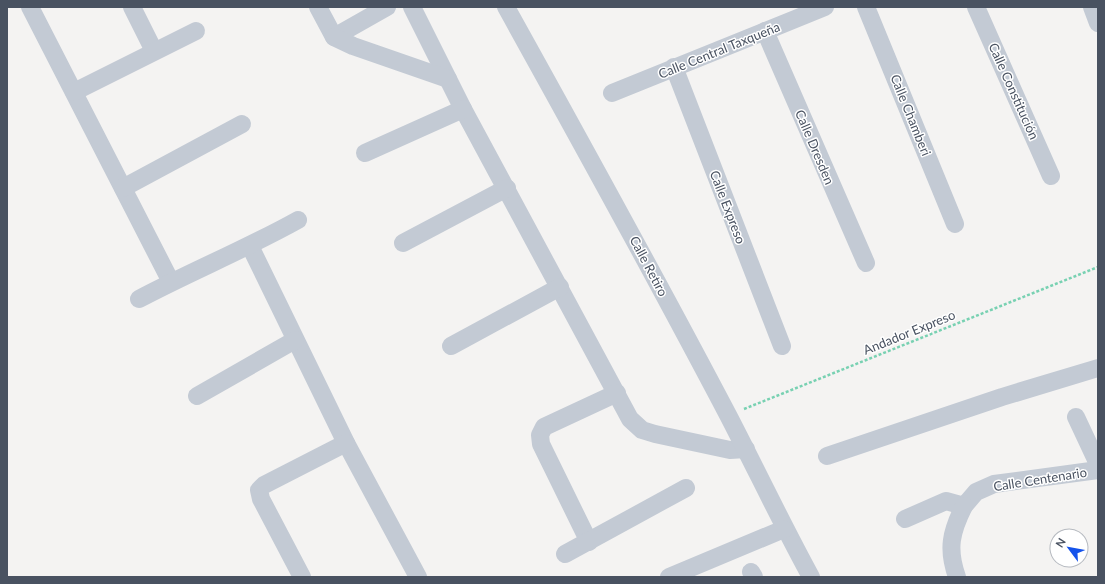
<svg xmlns="http://www.w3.org/2000/svg" width="1105" height="584" font-family="Lato,sans-serif">
  <style>
    .lines { fill: none; stroke-linecap: round; stroke-linejoin: round }
    .path { stroke: #78d1b2; stroke-width: 2.5; stroke-dasharray: 3 2; stroke-linecap: butt }
    .street { stroke: #c3cad4; stroke-width: 18 }
    .labels { text-anchor: middle; stroke-width: 3; stroke-linejoin: round; paint-order: stroke }
    .street-label { font-size: 13px; fill: #495261; stroke: #fff }
  </style>
  <rect width="100%" height="100%" fill="#f4f3f2"/>
  <g class="lines">
    <path class="path" d="M744,409l354,-142"/>
    <g class="street">
      <path d="M30,7l141,275"/>
      <path d="M132,7l22,44"/>
      <path d="M318,7l16,30 53,-30"/>
      <path d="M412,7l51,102 167,310 12,11 13,4 75,16 16,-1"/>
      <path d="M506,7c75,135 150,271 222,408 28,54 54,109 83,162"/>
      <path d="M866,7l89,217"/>
      <path d="M976,7l75,169"/>
      <path d="M1092,7l6,16"/>
      <path d="M765,31l101,232"/>
      <path d="M334,37l19,9 95,33"/>
      <path d="M674,67l108,279"/>
      <path d="M74,92l122,-61"/>
      <path d="M612,93l213,-86"/>
      <path d="M365,153l98,-44"/>
      <path d="M123,188l119,-64"/>
      <path d="M403,243l104,-55"/>
      <path d="M250,246l96,197 72,134"/>
      <path d="M139,299c53,-28 107,-50 159,-79"/>
      <path d="M451,346l109,-59"/>
      <path d="M197,396l98,-56"/>
      <path d="M1076,417l22,47"/>
      <path d="M827,456l175,-59 96,-29"/>
      <path d="M905,519l41,-18 18,5 12,-14 18,-8 104,-14"/>
      <path d="M589,542l-48,-98 -1,-9 4,-8 73,-34"/>
      <path d="M565,554l121,-66"/>
      <path d="M751,572l3,5"/>
      <path d="M302,577l-41,-78 -2,-9 5,-5 82,-42"/>
      <path d="M669,577l115,-48"/>
      <path d="M957,577c-10,-28 -6,-45 7,-71"/>
    </g>
  </g>
  <g class="labels">
    <g class="street-label">
      <text transform="translate(719 50) rotate(-22)" y="5">Calle Central Taxqueña</text>
      <text transform="translate(1014 91) rotate(66)" y="5">Calle Constitución</text>
      <text transform="translate(911 115) rotate(68)" y="5">Calle Chamberi</text>
      <text transform="translate(815 147) rotate(67)" y="5">Calle Dresden</text>
      <text transform="translate(728 207) rotate(69)" y="5">Calle Expreso</text>
      <text transform="translate(649 266) rotate(62)" y="5">Calle Retiro</text>
      <text transform="translate(909 332) rotate(-22)" y="5">Andador Expreso</text>
      <text transform="translate(1040 479) rotate(-9)" y="5">Calle Centenario</text>
    </g>
  </g>
  <rect width="1105" height="584" fill="none" stroke="#495261" stroke-width="16"/>
  <g transform="translate(1069 548) rotate(302)"><circle r="19" fill="#ffffff" stroke="#b6bac0"/>
  <path d="M0-3L7 15L0 10L-7 15Z" fill="#1553eb"/>
  <text y="-6" font-size="11" font-weight="bold" text-anchor="middle" fill="#495261">N</text>
  </g>
</svg>
